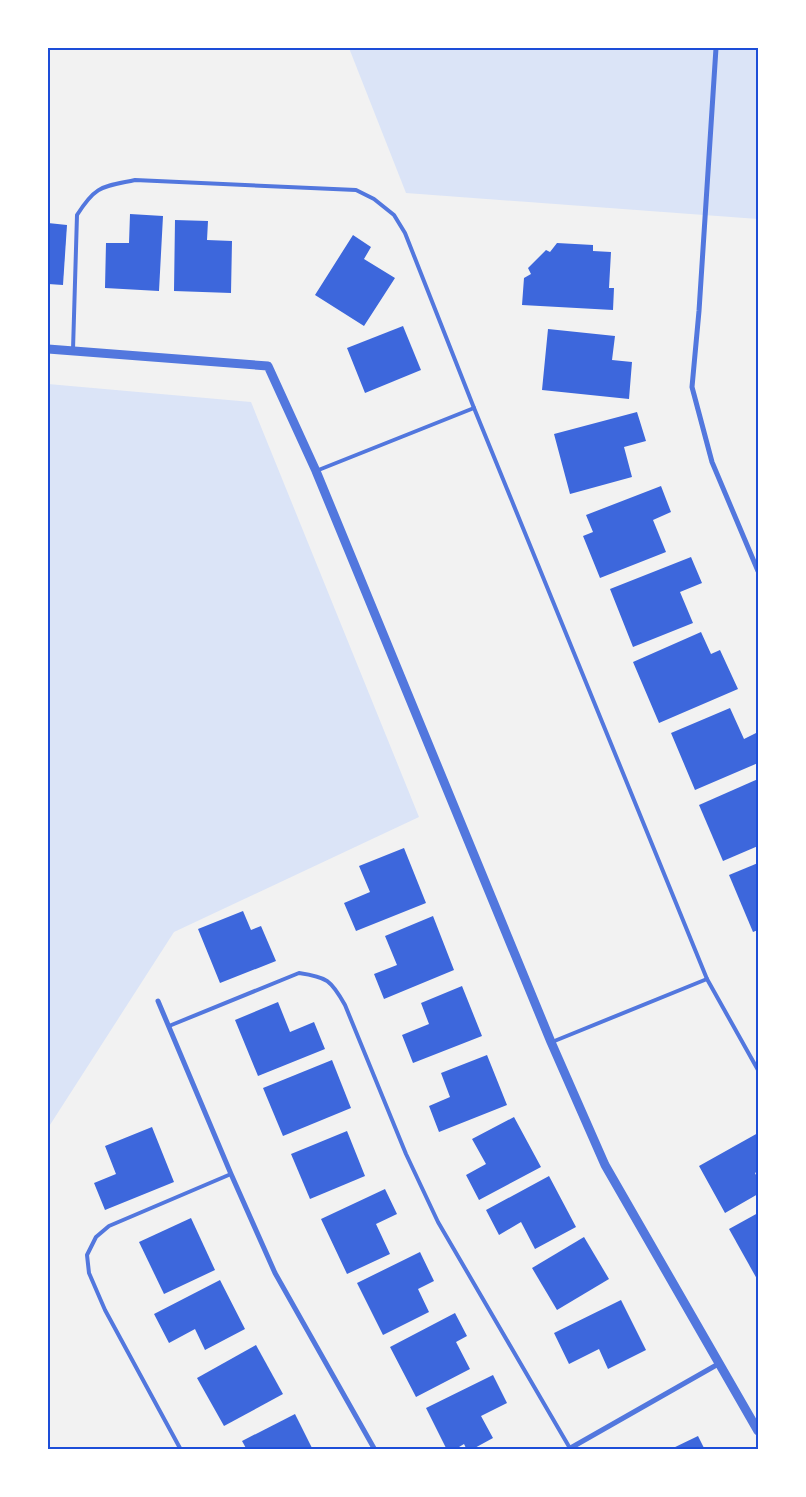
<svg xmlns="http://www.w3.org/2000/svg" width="806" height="1497" font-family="Manrope,sans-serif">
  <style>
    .green { fill: #dbe4f7 }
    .building { fill: #3d67dc }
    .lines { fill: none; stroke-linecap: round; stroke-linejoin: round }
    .service { stroke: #5277de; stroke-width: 4 }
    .minor { stroke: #5277de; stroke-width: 5 }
    .tertiary { stroke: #5277de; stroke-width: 9 }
    .neatline { fill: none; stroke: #1d4ed8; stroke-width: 2 }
  </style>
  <rect width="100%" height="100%" fill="#f2f2f2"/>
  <g class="green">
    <path d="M349,48h409v171l-352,-26z"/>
    <path d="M48,384l203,18 168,415 -245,115 -126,196z"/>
  </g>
  <g class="building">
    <path d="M130,214l33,2 -4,75 -54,-3 1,-45h23z"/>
    <path d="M175,220l33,1 -1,19 25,1 -1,52 -57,-2z"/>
    <path d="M48,223l19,2 -4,60 -15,-1z"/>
    <path d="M353,235l18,12 -7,12 31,19 -31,48 -49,-31z"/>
    <path d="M557,243l36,2v6l18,1 -2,36h5l-1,22 -91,-5 2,-27 7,-4 -3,-6 18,-18 4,2z"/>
    <path d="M403,326l18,44 -56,23 -18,-45z"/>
    <path d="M548,329l67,7 -3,24 20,2 -3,37 -87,-9z"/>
    <path d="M637,412l9,29 -22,6 8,30 -62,17 -16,-60z"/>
    <path d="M661,486l10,26 -18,8 13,32 -66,26 -17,-42 10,-4 -7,-17z"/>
    <path d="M691,557l11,26 -22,9 13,31 -60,24 -23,-58z"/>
    <path d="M701,632l10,22 9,-4 18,39 -79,34 -26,-61z"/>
    <path d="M730,708l14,31 14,-7v31l-63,27 -24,-57z"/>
    <path d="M758,779v67l-35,15 -24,-56z"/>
    <path d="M404,848l22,55 -70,28 -12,-28 26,-11 -11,-26z"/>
    <path d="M758,863v67l-5,2 -24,-57z"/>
    <path d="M243,911l8,19 10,-4 15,35 -56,22 -22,-54z"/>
    <path d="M433,916l21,54 -70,29 -10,-25 23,-9 -12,-29z"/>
    <path d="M462,986l20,50 -69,27 -11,-28 27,-11 -8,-21z"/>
    <path d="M278,1002l12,30 24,-10 11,27 -67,27 -23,-56z"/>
    <path d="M487,1055l20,50 -68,27 -10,-26 21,-9 -9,-24z"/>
    <path d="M332,1060l19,48 -68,28 -20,-48z"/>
    <path d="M514,1117l27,50 -62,33 -13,-25 20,-11 -14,-25z"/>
    <path d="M152,1127l22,55 -69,28 -11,-27 22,-9 -11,-28z"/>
    <path d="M347,1131l18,45 -55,23 -19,-45z"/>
    <path d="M758,1133v38l-3,2 3,6v15l-33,19 -26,-47z"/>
    <path d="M549,1176l27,51 -41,22 -14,-27 -22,13 -13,-25z"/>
    <path d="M385,1189l12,25 -21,10 14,30 -43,20 -26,-55z"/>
    <path d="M758,1213v65l-1,1 -28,-50z"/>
    <path d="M191,1218l24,52 -51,24 -25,-52z"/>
    <path d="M584,1237l25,42 -52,31 -25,-42z"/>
    <path d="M420,1252l14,29 -16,8 11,23 -46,23 -26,-52z"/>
    <path d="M220,1280l25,49 -40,21 -10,-21 -26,14 -15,-29z"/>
    <path d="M621,1300l25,50 -38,19 -9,-20 -30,15 -15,-31z"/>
    <path d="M455,1313l12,23 -11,6 14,27 -54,28 -26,-50z"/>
    <path d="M256,1345l27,49 -59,32 -27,-48z"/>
    <path d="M493,1375l14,28 -26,13 12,22 -22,12h-4l-3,-6 -10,6h-7l-21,-42z"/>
    <path d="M295,1414l18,36h-66l-5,-9z"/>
    <path d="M698,1436l7,14h-36z"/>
  </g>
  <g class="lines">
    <g class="service">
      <path d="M73,350l4,-135c19,-30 25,-28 58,-35l221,10 18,9 20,16 11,18 69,175 233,571 51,91"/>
      <path d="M316,471l158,-63"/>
      <path d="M169,1026l130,-53c28,4 32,7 46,32l61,149 32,68 133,228"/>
      <path d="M552,1042l155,-63"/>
      <path d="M181,1450l-76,-140 -16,-37 -2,-18 9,-18 13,-11 122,-52"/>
    </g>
    <g class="minor">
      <path d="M716,48l-17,263 -7,76 20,75 46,109"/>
      <path d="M158,1001l73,173 44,99 100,177"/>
      <path d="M567,1450l153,-87"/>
    </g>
    <path class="tertiary" d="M48,349l220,17 48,105 235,571 54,123 153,266"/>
  </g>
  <rect width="806" height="1497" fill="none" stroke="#ffffff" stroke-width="98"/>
  <rect x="49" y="49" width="708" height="1399" class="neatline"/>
</svg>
